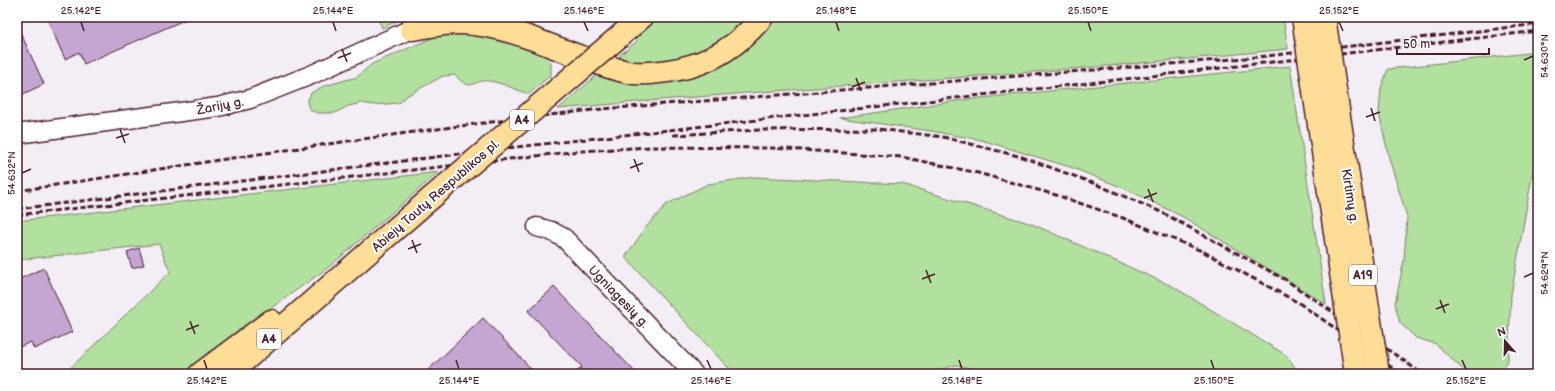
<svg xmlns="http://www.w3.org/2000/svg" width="1555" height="391" font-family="'Balsamiq Sans',sans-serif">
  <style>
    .green { fill: #b1e09f; stroke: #7e8065 }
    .building { fill: #c5a6d3; stroke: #4a1f2b }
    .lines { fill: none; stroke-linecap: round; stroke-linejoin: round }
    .minor-casing { stroke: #4a1f2b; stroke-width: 21 }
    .highway-casing { stroke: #4a1f2b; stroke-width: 25 }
    .minor { stroke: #fff; stroke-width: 18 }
    .highway { stroke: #fedd96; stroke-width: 22 }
    .rail { stroke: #4a1f2b; stroke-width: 3; stroke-dasharray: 6 3; stroke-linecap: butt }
    .highway-bridge-casing { stroke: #4a1f2b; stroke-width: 25; stroke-linecap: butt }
    .highway-bridge { stroke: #fedd96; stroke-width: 22 }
    .ticks { fill: none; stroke: #4a1f2b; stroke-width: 1.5 }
    .labels { text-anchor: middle; stroke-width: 4; stroke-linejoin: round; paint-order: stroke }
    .shield { fill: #fff; stroke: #80626b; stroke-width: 1 }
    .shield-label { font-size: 12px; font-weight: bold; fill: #4a1f2b }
    .street-label { font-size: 13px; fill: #4a1f2b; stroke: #fff }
    .neatline { fill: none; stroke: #4a1f2b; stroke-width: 1.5 }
    .ticks-label { font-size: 10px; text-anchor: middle; fill: #4a1f2b }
  </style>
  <rect width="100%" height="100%" fill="#f3edf6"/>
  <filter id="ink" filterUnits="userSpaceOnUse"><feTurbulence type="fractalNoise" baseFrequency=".025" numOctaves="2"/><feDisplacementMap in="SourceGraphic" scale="8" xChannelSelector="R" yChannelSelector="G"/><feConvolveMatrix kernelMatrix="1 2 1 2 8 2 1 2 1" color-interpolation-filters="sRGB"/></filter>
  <g filter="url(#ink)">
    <g class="green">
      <path d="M377,17h29l-24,11z"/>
      <path d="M660,17h94c-12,9 -24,20 -37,27 -26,14 -72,29 -98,12l18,-15 -2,-3z"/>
      <path d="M774,17h509l5,32c-243,26 -487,37 -730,60l40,-35 15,6 19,2 138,-60z"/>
      <path d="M463,32l27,1 56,19 5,12v11l-22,19c-13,-4 -26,-11 -40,-13 -16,-2 -17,13 -34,-6l-12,1 -35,19 -9,8 -26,2 -11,-2 -14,3 -13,7h-18l-8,-4 -2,-7 4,-9 13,-7 33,-9 15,-13 67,-29z"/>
      <path d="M1537,52l1,90 -27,153 -3,65 -9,14h-27l-12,-7 -24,-23 -20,-6 -16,-15 -5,-19 9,-44 3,-43 -18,-59 -10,-45 2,-25 7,-19z"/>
      <path d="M1290,66l36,238 -143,-87 -57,-28 -56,-22 -89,-27 -50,-9 -91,-13 122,-18z"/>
      <path d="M439,172l-110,95 -107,76 -38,31h-120l106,-102 -11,-28 -142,16v-39z"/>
      <path d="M754,177l148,7 130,40 140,62 114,69 14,19h-300l-44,-9 -31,9h-191l-109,-117 22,-31 20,-22 41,-20z"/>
    </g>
    <g class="building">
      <path d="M46,17h145l-107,47 -5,-12 -14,7z"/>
      <path d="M17,25l27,59 -27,13z"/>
      <path d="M139,248l5,17 -12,3 -5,-16z"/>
      <path d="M44,268l28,64 -38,17 -3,-7 -14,6v-68z"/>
      <path d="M554,287l83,87h-63l8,-7 -54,-56z"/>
      <path d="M483,318l53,56h-112z"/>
    </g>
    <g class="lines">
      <defs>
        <g id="minor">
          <path d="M17,134l201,-27 32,-8 61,-24 100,-46"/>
          <path d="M537,227l14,4 13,7 130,136"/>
        </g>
        <g id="highway">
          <path d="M411,29c21,-3 42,-8 63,-5 38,4 75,22 110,34 16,6 33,13 50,15 15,1 30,-1 45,-4 35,-7 61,-25 83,-52"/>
          <path d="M628,29l14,-12"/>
          <path d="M200,374l71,-53"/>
          <path d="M229,374l187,-163"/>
        </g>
      </defs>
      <use href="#minor" class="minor-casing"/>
      <use href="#highway" class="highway-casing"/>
      <use href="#minor" class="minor"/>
      <use href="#highway" class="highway"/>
      <g class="rail">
        <path d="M673,135l86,-5 119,-1 65,8 79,20 71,26 68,29 125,68 117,80 19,14"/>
        <path d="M17,191c195,-30 390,-61 586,-82l655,-52 280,-33"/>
        <path d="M17,209l499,-62 653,-73 369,-43"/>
        <path d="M17,215l563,-64 70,-4 122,1 130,9 76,16 78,22 67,23 81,34 95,51 102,71"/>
      </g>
      <defs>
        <g id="highway-bridge">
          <path d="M1303,17l53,357"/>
          <path d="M1324,17l54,357"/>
          <path d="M416,211l212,-182"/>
        </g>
      </defs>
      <use href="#highway-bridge" class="highway-bridge-casing"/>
      <use href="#highway-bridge" class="highway-bridge"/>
    </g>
  </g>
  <path class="ticks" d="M81,22l3,9M333,22l3,9M584,22l4,9M836,22l3,9M1088,22l3,9M1339,22l4,9M342,49l5,13M338,58l13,-5M1524,60l9,-4M856,78l5,13M852,87l13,-5M1371,108l4,13M1366,117l14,-5M120,129l5,14M116,138l13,-4M634,159l5,13M630,168l13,-5M22,173l9,-4M1148,189l5,13M1144,198l13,-5M412,240l5,13M408,249l13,-5M926,270l5,13M1524,277l9,-4M922,279l13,-5M1440,300l5,13M1436,309l13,-5M190,321l5,13M186,330l13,-5M204,360l3,9M456,360l3,9M707,360l4,9M959,360l3,9M1211,360l3,9M1462,360l4,9"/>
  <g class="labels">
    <g class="shield">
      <rect x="510" y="110" width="24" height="20" rx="3"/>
      <rect x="1349" y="265" width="28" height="20" rx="3"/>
      <rect x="257" y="329" width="24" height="20" rx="3"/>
    </g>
    <g class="shield-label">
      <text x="522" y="124">A4</text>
      <text x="1363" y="279">A19</text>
      <text x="269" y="343">A4</text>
    </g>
    <g class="street-label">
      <text transform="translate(220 105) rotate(-11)" y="5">Žarijų g.</text>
      <text transform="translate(435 195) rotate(-41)" y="5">Abiejų Tautų Respublikos pl.</text>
      <text transform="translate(1351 196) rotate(81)" y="5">Kirtimų g.</text>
      <text transform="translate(619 296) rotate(46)" y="5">Ugniagesių g.</text>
    </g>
  </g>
  <rect width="1555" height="391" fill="none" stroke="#fff" stroke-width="44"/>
  <g transform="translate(1505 341) rotate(340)" stroke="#ffffff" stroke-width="3" paint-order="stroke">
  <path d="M0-3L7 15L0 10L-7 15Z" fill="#4a1f2b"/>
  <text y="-6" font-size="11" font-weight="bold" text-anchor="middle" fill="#4a1f2b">N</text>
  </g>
  <path d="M1397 48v6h92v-6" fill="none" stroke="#4a1f2b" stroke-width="2"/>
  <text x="1403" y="48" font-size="12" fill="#4a1f2b" stroke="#ffffff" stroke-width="3" paint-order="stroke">50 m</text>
  <rect x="22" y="22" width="1511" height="347" class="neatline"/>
  <g class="ticks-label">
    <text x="81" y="14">25.142°E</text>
    <text x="333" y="14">25.144°E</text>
    <text x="584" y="14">25.146°E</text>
    <text x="836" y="14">25.148°E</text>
    <text x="1088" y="14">25.150°E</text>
    <text x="1339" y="14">25.152°E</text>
    <text transform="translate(1544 56) rotate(-90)" y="4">54.630°N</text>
    <text transform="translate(11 173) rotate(-90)" y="4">54.632°N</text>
    <text transform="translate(1544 273) rotate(-90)" y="4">54.629°N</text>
    <text x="207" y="384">25.142°E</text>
    <text x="459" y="384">25.144°E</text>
    <text x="711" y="384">25.146°E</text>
    <text x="962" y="384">25.148°E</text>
    <text x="1214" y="384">25.150°E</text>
    <text x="1466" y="384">25.152°E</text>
  </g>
</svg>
